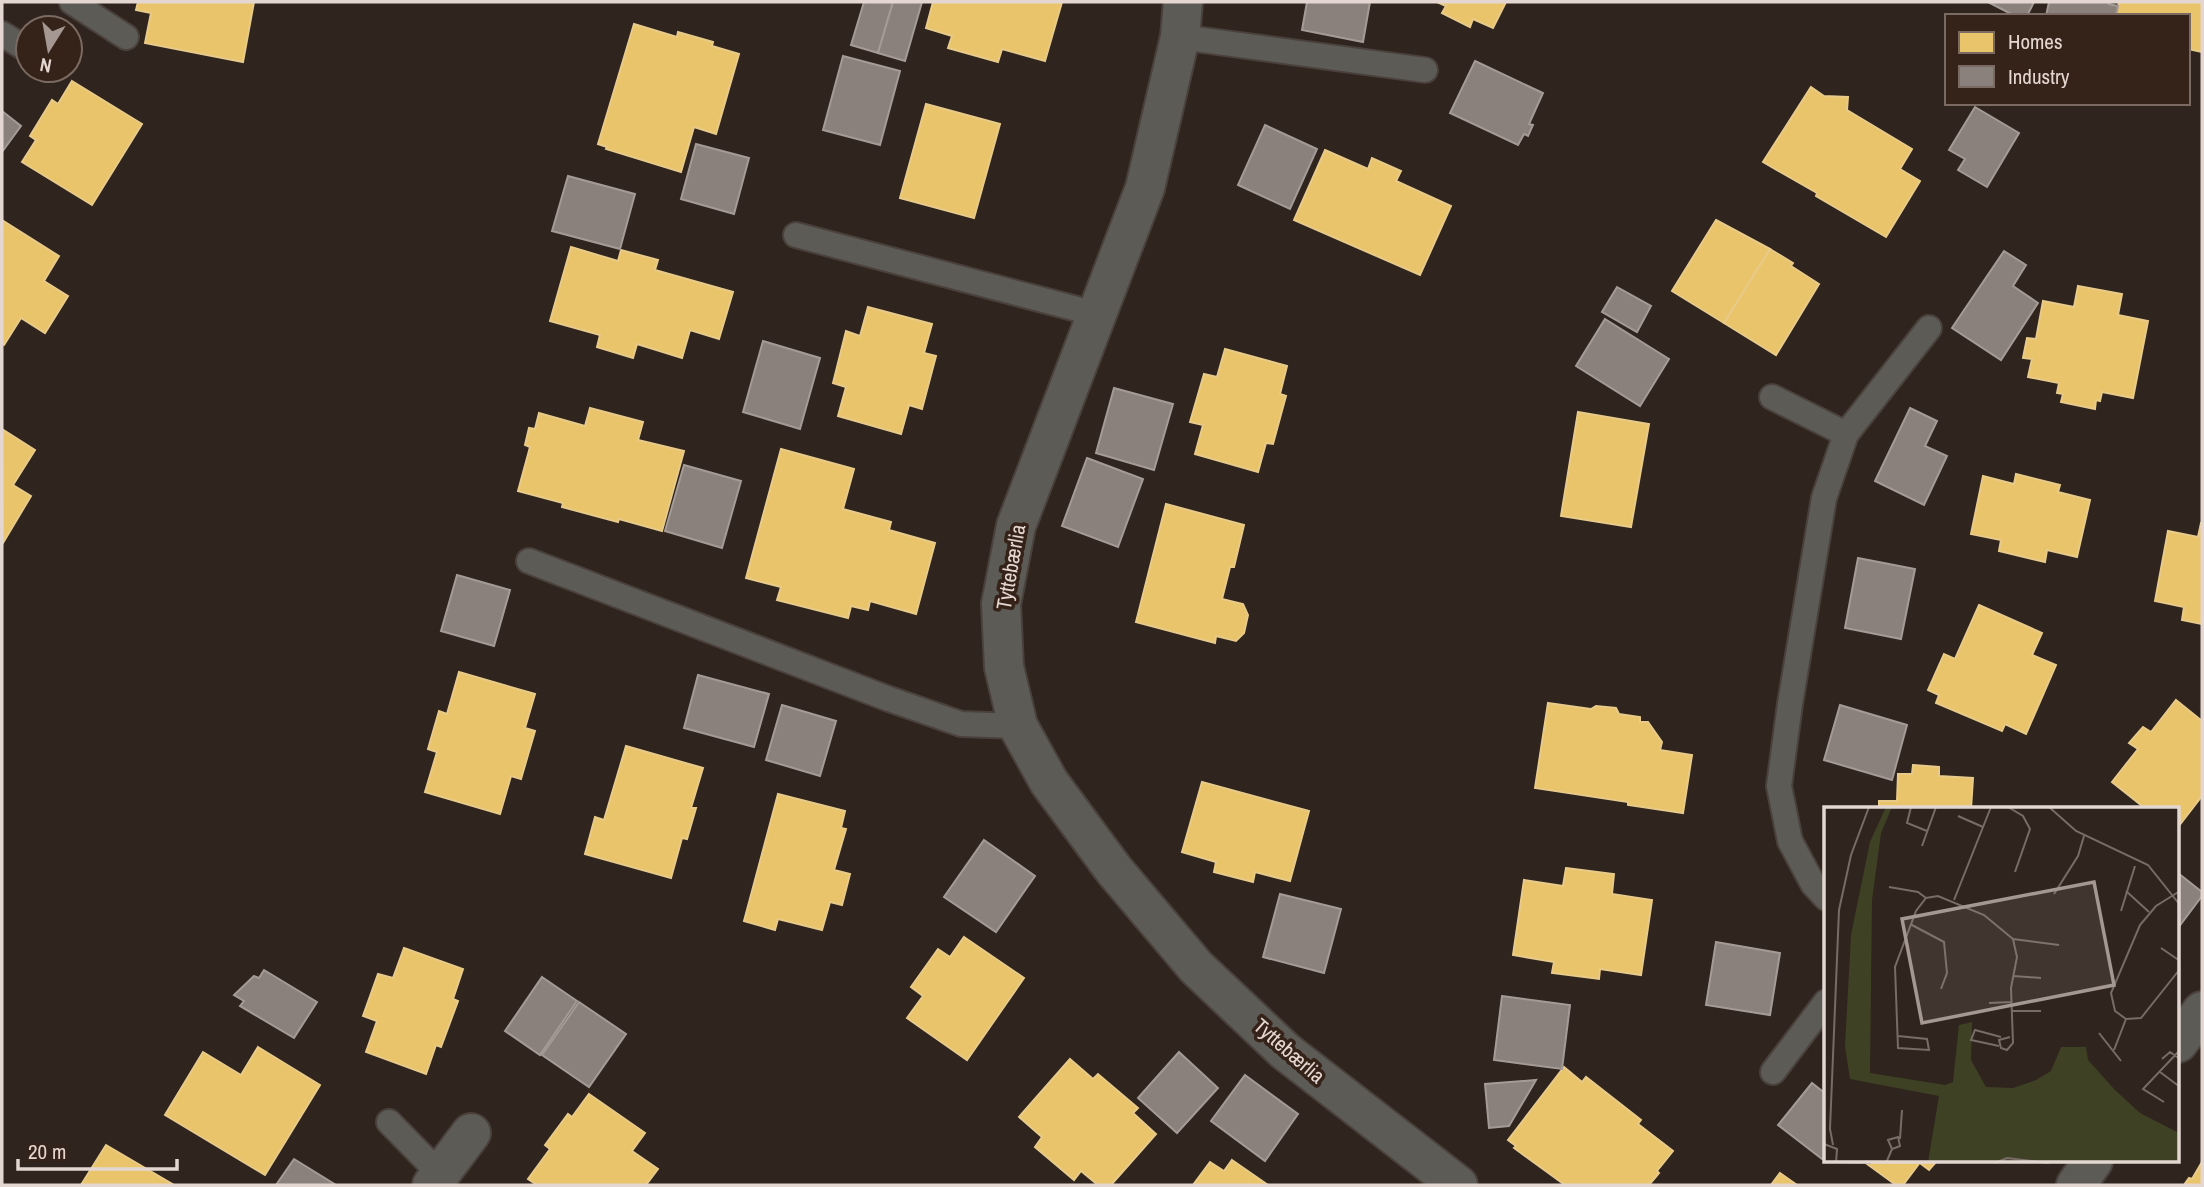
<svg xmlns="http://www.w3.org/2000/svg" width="2204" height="1187" font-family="'Archivo Narrow',sans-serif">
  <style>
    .homes { fill: #e9c46a; stroke: #e8ca89; stroke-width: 2 }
    .industry { fill: #8a817c; stroke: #a59b96; stroke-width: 2 }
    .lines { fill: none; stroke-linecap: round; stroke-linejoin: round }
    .lane-casing { stroke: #4a413c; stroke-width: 28 }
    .street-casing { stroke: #4a413c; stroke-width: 42 }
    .lane { stroke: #5d5b56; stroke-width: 24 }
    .street { stroke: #5d5b56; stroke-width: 38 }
    .labels { text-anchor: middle; stroke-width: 7; stroke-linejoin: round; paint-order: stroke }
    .street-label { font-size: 21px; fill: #e4d7d1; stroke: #352218 }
    .inset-road { fill: none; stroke: #776c66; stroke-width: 2 }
    .view { fill: #a59892; fill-opacity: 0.15; stroke: #a59892; stroke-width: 3.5 }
    .inset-edge { fill: none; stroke: #e4d7d1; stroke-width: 3.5 }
  </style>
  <rect width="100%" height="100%" fill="#2f241e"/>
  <g class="homes">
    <path d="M138,2h116l-11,60 -98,-19 6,-30 -15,-3z"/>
    <path d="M933,2h129l-17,59 -43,-12 -4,13 -50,-14 4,-12 -26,-8z"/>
    <path d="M1437,2h69l-13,26 -20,-9 -3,8 -28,-14 4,-7z"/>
    <path d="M2119,2h83v50l-14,-3v-33h-72z"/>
    <path d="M634,24l43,13 1,-5 35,10 -1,4 27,8 -23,80 -22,-7 -13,45 -75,-23 1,-2 -9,-3z"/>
    <path d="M72,81l70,43 -50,81 -70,-43 14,-22 -6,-4 22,-36 6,4z"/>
    <path d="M1811,87l13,9 24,1 -1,13 65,39 -12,20 20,12 -34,56 -70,-41 1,-3 -54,-31z"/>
    <path d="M926,104l74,20 -26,94 -74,-20z"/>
    <path d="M1325,150l43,19 4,-11 29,13 -5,10 55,25 -31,69 -126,-55z"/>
    <path d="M2,220l57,36 -15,25 24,15 -23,37 -24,-15 -17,27 -2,-1z"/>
    <path d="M1716,220l54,29 -46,74 -52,-32z"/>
    <path d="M571,247l47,14 3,-11 37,10 -3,10 78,22 -14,47 -29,-9 -8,28 -45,-14 -4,14 -36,-11 3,-12 -50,-14z"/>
    <path d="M1770,249l23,14 -2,3 28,18 -43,71 -52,-32z"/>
    <path d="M2078,286l44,8 -4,21 30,6 -15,77 -31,-6 -2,9 -4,-1 -1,9 -34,-7 2,-8 -6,-1 2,-10 -31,-6 4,-18 -9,-1 4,-20 9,1 7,-38 31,6z"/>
    <path d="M868,307l64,17 -8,29 12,3 -14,53 -13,-4 -8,29 -63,-18 8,-29 -13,-4 13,-52 14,5z"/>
    <path d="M1225,349l62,17 -7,28 6,2 -13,48 -7,-1 -8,29 -63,-18 8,-29 -13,-3 14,-48 13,3z"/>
    <path d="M590,408l53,14 -5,18 46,11 -22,80 -43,-12 -1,3 -56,-15 1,-4 -45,-12 12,-44 -5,-2 4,-17 6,1 4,-16 46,13z"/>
    <path d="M1578,412l71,12 -18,103 -70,-11z"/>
    <path d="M2,429l33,21 -22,35 18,11 -28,47z"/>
    <path d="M781,449l73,20 -11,40 48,13 -2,8 46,13 -19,71 -46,-13 -2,9 -17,-4 -3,12 -71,-18 4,-13 -35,-9z"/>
    <path d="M2016,474l44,11 -2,7 32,8 -13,57 -30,-7 -2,12 -46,-11 2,-11 -30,-6 12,-58 31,8z"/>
    <path d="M1166,504l78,21 -10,42h-4l-8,32 21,5 5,11 -4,18 -8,8 -20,-5 -1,7 -79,-21z"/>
    <path d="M2201,523h1v101l-20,-4 2,-13 -29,-6 13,-70 30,6z"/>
    <path d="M1979,605l63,28 -10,22 24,10 -30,69 -21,-10 -3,7 -66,-28 3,-8 -11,-5 16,-36 11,5z"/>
    <path d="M459,672l76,22 -10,34 10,3 -14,48 -10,-3 -11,38 -75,-22 12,-40 -9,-3 11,-38 8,3z"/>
    <path d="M2176,700l26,21v75l-24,31v-18h-32l-34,-27 26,-33 -9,-6 14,-16 8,5z"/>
    <path d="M1548,703l43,6 5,-3 20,2 3,6 21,3v5h8l14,20 -2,8 32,5 -9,58 -55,-8v-3l-93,-14z"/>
    <path d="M626,746l77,22 -12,40h5l-9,31 -5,-1 -11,40 -86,-24 10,-37 9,3z"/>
    <path d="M1913,765l26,2v9l34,2 -2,31h-92v-8h18l1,-27h14z"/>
    <path d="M1202,782l107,29 -19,70 -35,-9 -2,10 -39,-10 2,-10 -34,-10z"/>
    <path d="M778,794l67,17 -4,17 5,1 -12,41 16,4 -8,31 -12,-3 -8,28 -44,-11 -3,11 -31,-9z"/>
    <path d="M1566,868l48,6 -2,20 40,6 -11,75 -41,-6 -1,10 -47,-6 2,-11 -41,-7 11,-75 39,6z"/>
    <path d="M964,937l60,41 -57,82 -60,-42 16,-22 -12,-9 27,-38 12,8z"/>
    <path d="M404,948l59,21 -10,30 5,2 -17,46 -5,-2 -10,29 -60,-22 11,-31 -14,-5 15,-42 15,4z"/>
    <path d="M258,1047l62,38 -55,90 -100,-60 38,-63 38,23z"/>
    <path d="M1070,1059l23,20 5,-5 40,34 -5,5 23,21 -45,51h-13l-17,-14 -7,9 -39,-33 7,-10 -23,-20z"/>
    <path d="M1564,1067l18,15 4,-5 55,43 -3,4 35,27 -16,20 2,2 -10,12h-84l-51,-37 2,-2 -8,-6z"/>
    <path d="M589,1094l56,39 -13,18 26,18 -12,16h-109l-9,-6 22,-30 -5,-4 23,-31 4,3z"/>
    <path d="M106,1145l68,40h-93z"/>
    <path d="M1232,1160l36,25h-75l17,-23 14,9z"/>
    <path d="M1863,1161h58l-18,24h-7z"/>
    <path d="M1922,1161h15l-8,9 -8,-6z"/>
    <path d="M2202,1162v23h-18l5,-7 3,1z"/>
    <path d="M1780,1173l17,12h-26z"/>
  </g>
  <g class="industry">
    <path d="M864,2h29l-15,51 -27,-8z"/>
    <path d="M893,2h29l-17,59 -27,-8z"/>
    <path d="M1307,2h63l-7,40 -61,-12z"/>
    <path d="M1988,2h46l-7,14h-12z"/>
    <path d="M2049,2h61l-1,2 9,2 -2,10h-70z"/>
    <path d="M843,56l57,15 -20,74 -57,-15z"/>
    <path d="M1475,61l68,32 -14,31 4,1 -5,11 -4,-2 -6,11 -68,-32z"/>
    <path d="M1975,107l44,26 -32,54 -29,-17 7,-11 -16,-9z"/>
    <path d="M2,111l19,15 -19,26z"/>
    <path d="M1265,125l52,24 -27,60 -52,-24z"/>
    <path d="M696,144l53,14 -15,56 -53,-15z"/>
    <path d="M568,176l67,18 -15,55 -68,-18z"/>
    <path d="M2004,251l22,14 -13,21 25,17 -37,57 -49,-32z"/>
    <path d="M1617,287l34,19 -14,26 -35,-20z"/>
    <path d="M1605,319l64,40 -29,47 -64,-40z"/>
    <path d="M763,341l57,17 -20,71 -57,-17z"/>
    <path d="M1114,388l59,16 -19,66 -58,-17z"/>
    <path d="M1910,408l27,13 -12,25 22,10 -23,49 -49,-24z"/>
    <path d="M1087,458l56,21 -25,68 -56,-21z"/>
    <path d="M684,465l57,16 -19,67 -57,-17z"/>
    <path d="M1858,558l57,11 -14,70 -56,-11z"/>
    <path d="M457,575l53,15 -16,56 -53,-15z"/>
    <path d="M698,675l71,19 -15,53 -70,-19z"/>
    <path d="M782,705l54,16 -16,55 -54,-16z"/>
    <path d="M1840,705l67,20 -15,55 -68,-20z"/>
    <path d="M984,840l51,36 -39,56 -52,-35z"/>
    <path d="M2178,873l24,19v4l-24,32z"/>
    <path d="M1280,894l61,15 -17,64 -61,-16z"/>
    <path d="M1716,942l64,11 -10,62 -64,-10z"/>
    <path d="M264,970l53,32 -23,36 -54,-32 4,-5 -10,-6 20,-19 5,2z"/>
    <path d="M542,977l35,24 -37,54 -35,-24z"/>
    <path d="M1502,996l68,9 -8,64 -68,-9z"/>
    <path d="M579,1002l47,32 -37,53 -47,-32z"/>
    <path d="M1179,1052l39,36 -41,45 -39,-35z"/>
    <path d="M1245,1075l53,39 -33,47 -54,-40z"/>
    <path d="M1536,1080l-27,46 -20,2 -4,-44z"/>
    <path d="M1812,1083l14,11v61l-4,4 -44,-34z"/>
    <path d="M294,1159l42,26h-60z"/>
  </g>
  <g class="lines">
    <defs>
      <g id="lane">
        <path d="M72,2l54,35"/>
        <path d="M2,34l26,16"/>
        <path d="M1180,37l245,33"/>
        <path d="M796,235l300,79"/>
        <path d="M1772,397l74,37"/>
        <path d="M529,561l360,138 72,25 57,2"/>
        <path d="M1826,898l-13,-14 -23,-43 -11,-55 11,-82 34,-206 22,-64 83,-106"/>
        <path d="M1773,1072l53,-70"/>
        <path d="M389,1122l51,52"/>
      </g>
      <g id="street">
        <path d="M1183,2l-3,35 -35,151 -129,338 -15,78 3,63 14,59 31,56 65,88 82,97 89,84 173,134"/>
        <path d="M2178,1043l24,-32"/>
        <path d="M432,1185l39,-52"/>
        <path d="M2076,1185l17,-24"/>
      </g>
    </defs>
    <use href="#lane" class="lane-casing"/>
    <use href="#street" class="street-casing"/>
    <use href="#lane" class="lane"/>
    <use href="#street" class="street"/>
  </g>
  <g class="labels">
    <g class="street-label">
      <text transform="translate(1011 567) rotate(-80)" y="7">Tyttebærlia</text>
      <text transform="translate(1289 1051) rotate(41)" y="7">Tyttebærlia</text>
    </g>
  </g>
  <g transform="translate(1824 807)">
    <rect width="355" height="355" fill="#2f241e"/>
    <path d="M62,0h6l-11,26 -9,67 -2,173 75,12 8,-3 6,-57 13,-3 -1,38 15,27 27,1 23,-8 15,-9 10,-24h25l2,13 27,30 25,23 39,20v29h-251l11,-66 -89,-17 -5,-33 6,-111 19,-93z" fill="#3f4124"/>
    <path class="inset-road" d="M87,0l-4,16 20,8M184,0l15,9 7,13 -15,43M225,0l27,24 72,34 32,40M134,9l25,11M98,39l14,-39M65,80l29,5 8,6M302,84l23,21M356,84l-24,15 -16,19 -29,68 4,18 11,8 15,-1 39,-49M230,87l24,-38 6,-20M130,93l37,-93M297,104l14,-45M86,117l34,18 3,31 -6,16M189,132l46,6M337,141l19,13M189,169l28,2M165,196l22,-1M188,204h29M275,226l22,28M74,229l29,3 2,11 -31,-2 -3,-81 21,-56 10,-13 12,-2 46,19 29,24 4,18 -6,31 2,55 -6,7 -6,-2 -2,-8 11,-3M175,239l-28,-6 4,-10 26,7M290,243l12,-31M338,252l8,-7 10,7M336,265l20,15M340,295l-21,-13 37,-39M76,332l2,-29M0,337l13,5 -1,14M9,338l-3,-16 9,-219 12,-55 18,-48M12,355l35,1M62,356l6,-14 8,-3 -2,-9 -10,3 4,9M171,356l12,-5 42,5"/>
    <path class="view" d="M270,75l20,103 -192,38 -20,-104z"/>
    <rect width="355" height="355" class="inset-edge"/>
  </g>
  <rect width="2204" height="1187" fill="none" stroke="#e4d7d1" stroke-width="7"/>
  <rect x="1945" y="14" width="245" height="91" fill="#352218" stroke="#7b6a62" stroke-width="2"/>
  <rect x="1959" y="32" width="35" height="21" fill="#e9c46a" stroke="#7b6a62" stroke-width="2"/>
  <text x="2008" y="49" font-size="21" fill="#e4d7d1">Homes</text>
  <rect x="1959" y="66" width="35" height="21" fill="#8a817c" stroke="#7b6a62" stroke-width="2"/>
  <text x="2008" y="84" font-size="21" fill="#e4d7d1">Industry</text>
  <g transform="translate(49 49) rotate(191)"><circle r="33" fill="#352218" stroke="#7b6a62" stroke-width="2"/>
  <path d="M0-5L12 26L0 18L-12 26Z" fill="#a59892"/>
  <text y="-10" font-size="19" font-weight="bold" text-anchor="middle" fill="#e4d7d1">N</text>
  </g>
  <path d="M18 1159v10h159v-10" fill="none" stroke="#e4d7d1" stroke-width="3.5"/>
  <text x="28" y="1159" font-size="21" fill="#e4d7d1" stroke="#352218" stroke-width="5" paint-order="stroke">20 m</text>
</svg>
